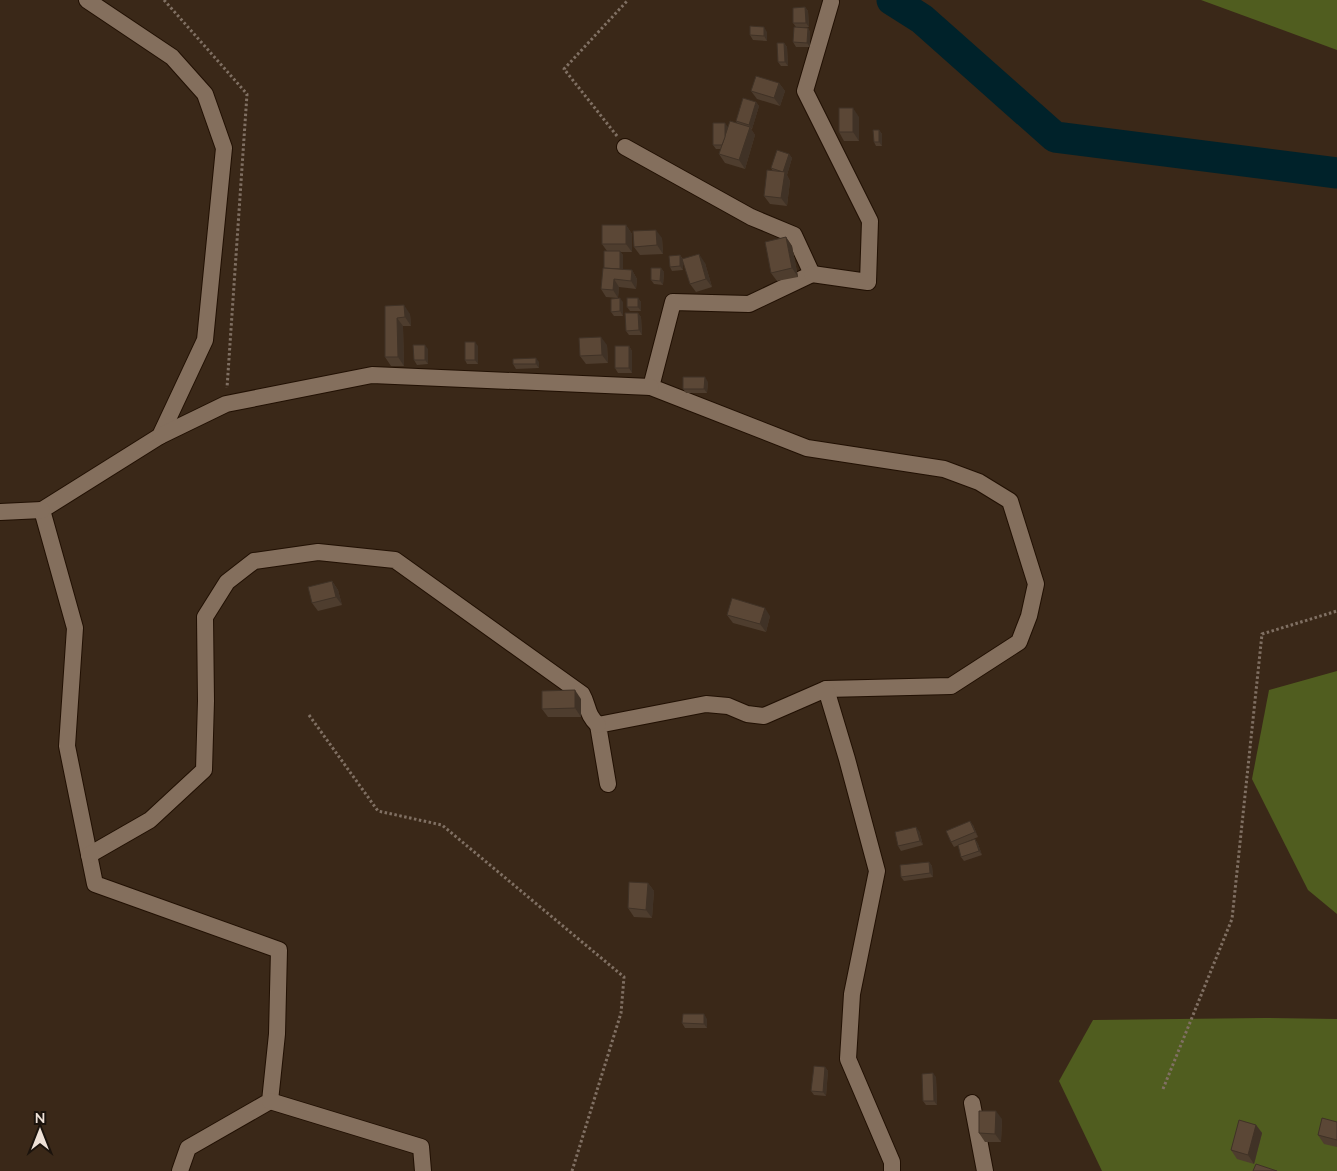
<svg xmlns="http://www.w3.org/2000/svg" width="1337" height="1171" font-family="Mulish,sans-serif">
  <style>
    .green { fill: #505d1f }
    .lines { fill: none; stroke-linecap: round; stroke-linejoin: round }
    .river { stroke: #00222a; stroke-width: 31 }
    .minor-casing { stroke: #211003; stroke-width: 18 }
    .path { stroke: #807063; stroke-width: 3; stroke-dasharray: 2.5 2.5; stroke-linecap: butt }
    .minor { stroke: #846f5d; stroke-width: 16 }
    .wall { fill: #4e3d2e }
    .shaded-wall { fill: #403226 }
    .building { fill: #5b4736; stroke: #403226 }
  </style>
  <rect width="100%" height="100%" fill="#3a2818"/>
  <g class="green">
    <path d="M1201,0h136v50z"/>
    <path d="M1337,671v243l-29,-24 -56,-111 17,-89z"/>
    <path d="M1263,1018l74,1v152h-235l-43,-90 34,-61z"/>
  </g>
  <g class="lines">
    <path class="river" d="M892,0l30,19 133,118 282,36"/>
    <defs>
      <g id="minor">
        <path d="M87,0l85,57 33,37 19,54 -19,192 -45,96 -118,74 33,118 -8,118 28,138 184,66 -2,84 -7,67 -82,47 -8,23"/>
        <path d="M625,147l126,70 43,18 18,39 -63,30 -76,-2 -22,85 156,61 137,21 35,13 31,19 26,83 -7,32 -10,26 -68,44 -125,3"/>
        <path d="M812,274l56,8 2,-61 -65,-130 26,-89"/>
        <path d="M160,436l66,-32 146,-29 279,12"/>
        <path d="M0,512l42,-2"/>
        <path d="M608,784l-10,-59 108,-21 22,2 19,8 17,2 62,-27 21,70 30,112 -25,123 -4,65 44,103v9"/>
        <path d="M89,855l61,-35 54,-50 2,-69 -1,-84 22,-35 27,-21 64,-9 77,8 187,134c7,12 4,20 16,31"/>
        <path d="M270,1101l151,46 2,24"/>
        <path d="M972,1103l13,68"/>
      </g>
    </defs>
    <use href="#minor" class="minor-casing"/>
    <g class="path">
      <path d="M164,0l83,94 -20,294"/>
      <path d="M617,136l-53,-67 64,-69"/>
      <path d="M309,715l69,96 64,14 182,152 -3,36 -49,158"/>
      <path d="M1163,1089l69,-170 30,-285 75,-23"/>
    </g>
    <use href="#minor" class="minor"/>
  </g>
  <g class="wall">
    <path d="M805,7l3,4 1,16h-9l8,1 2,4v15h-14l-3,-5 3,-15 -3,-4z"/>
    <path d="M767,32v9l-14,-1 -3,-5z"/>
    <path d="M784,43l3,4 1,19h-7l-3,-4z"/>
    <path d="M779,83l6,8 -5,15 -23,-7 -6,-8z"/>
    <path d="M756,102l3,4 -7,23h-1l4,6 -10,34 -20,-6 -6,-9 2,-5h-5l-3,-4 15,-17 9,-5 -1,-2z"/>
    <path d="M859,117v24h-15l-5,-9z"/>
    <path d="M879,130l3,4v12h-6l-2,-4z"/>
    <path d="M789,154l3,4 -5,17 3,6 -3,25 -17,-2 -6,-8 9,-25 -2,-3z"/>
    <path d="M626,225l6,9v18h-12l3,3v15h9l5,9 -1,10 -17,-2 -1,11 -12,-1 -5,-8 6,-38 -5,-7z"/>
    <path d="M786,237l6,9 6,31 -21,4 -6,-8z"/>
    <path d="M662,238l1,16 -23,1 -6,-8z"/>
    <path d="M680,255l3,4 22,4 7,24 -16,5 -6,-8 -7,-23v9l-11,1 -2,-4z"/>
    <path d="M661,268l3,4 -1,13 -9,-1 -3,-4z"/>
    <path d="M638,298l3,4v9h-11l-3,-4z"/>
    <path d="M623,302v14h-9l-3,-4z"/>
    <path d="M385,306l25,8 1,12h-8l1,40h-13l-6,-9z"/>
    <path d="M638,313l3,4 1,18h-13l-3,-4z"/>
    <path d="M607,345l1,18 -22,1 -6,-8z"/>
    <path d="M478,346v18h-11l-2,-4z"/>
    <path d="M629,346l3,5v22h-14l-3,-5z"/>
    <path d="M428,349v15l-11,1 -3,-5z"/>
    <path d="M539,362v6l-23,1 -3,-5z"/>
    <path d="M708,382l-1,11h-21l-3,-4z"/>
    <path d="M332,581l6,9 4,15 -24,6 -6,-8z"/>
    <path d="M727,615l43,1 -4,16 -33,-9z"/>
    <path d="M581,699v18h-33l-6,-8z"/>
    <path d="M973,825l5,12 -24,10 -3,-5z"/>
    <path d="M919,831l4,14 -22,6 -3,-5z"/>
    <path d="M975,839l3,5 4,11 -18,6 -3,-4z"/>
    <path d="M929,862l3,4 1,11 -29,4 -3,-4z"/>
    <path d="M648,883l6,8 -2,27 -18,-1 -6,-9z"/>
    <path d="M707,1019v9h-22l-3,-5z"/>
    <path d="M825,1067l3,4 -2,25 -12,-1 -3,-4z"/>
    <path d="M936,1077l1,28h-11l-3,-4z"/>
    <path d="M1002,1119l-1,23h-16l-6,-9z"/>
    <path d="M1337,1122v25l-13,-3 -6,-9z"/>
    <path d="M1256,1125l6,8 -8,31 -17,-5 -6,-9z"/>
  </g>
  <g class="shaded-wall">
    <path d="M805,7l3,4 1,16 -3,-4z"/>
    <path d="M764,27l3,5v9l-3,-5z"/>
    <path d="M808,28l2,4v15l-3,-4z"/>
    <path d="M784,43l3,4 1,19 -3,-4z"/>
    <path d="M779,83l6,8 -5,15 -6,-8z"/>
    <path d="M756,102l3,4 -7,23 -3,-4z"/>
    <path d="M853,108l6,9v24l-6,-9z"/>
    <path d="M725,123l3,4 -3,18z"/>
    <path d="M750,127l5,8 -10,34 -6,-9z"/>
    <path d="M879,130l3,4v12l-3,-4z"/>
    <path d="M789,154l3,4 -5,17 3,6 -3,25 -6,-8 2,-26z"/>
    <path d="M626,225l6,9v18l-6,-8z"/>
    <path d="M656,230l6,8 1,16 -6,-9z"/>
    <path d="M786,237l6,9 6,31 -6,-9z"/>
    <path d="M620,251l3,4v18l-3,-4z"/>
    <path d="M699,254l6,9 7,24 -6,-8z"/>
    <path d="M680,255l3,5v10l-3,-4z"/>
    <path d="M661,268l3,4 -1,13 -3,-4z"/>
    <path d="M632,270l5,9 -1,10 -5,-8z"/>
    <path d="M614,279l5,8 -1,11 -5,-8z"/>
    <path d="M620,298l3,4v14l-3,-5z"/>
    <path d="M638,298l3,4v9l-3,-4z"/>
    <path d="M404,305l6,9 1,12 -6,-9z"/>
    <path d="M638,313l3,4 1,18 -3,-5z"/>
    <path d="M397,318l6,8 1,40 -6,-9z"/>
    <path d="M601,337l6,8 1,18 -6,-8z"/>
    <path d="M475,342l3,4v18l-3,-4z"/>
    <path d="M425,345l3,4v15l-3,-4z"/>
    <path d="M629,346l3,5v22l-3,-5z"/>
    <path d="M536,358l3,4v6l-3,-4z"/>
    <path d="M705,377l3,5 -1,11 -3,-4z"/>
    <path d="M332,581l6,9 4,15 -6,-8z"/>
    <path d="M765,608l5,8 -4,16 -6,-8z"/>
    <path d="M575,690l6,9v18l-6,-9z"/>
    <path d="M970,821l3,4 5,12 -3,-5z"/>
    <path d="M916,827l3,4 4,14 -3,-4z"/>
    <path d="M975,839l3,5 4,11 -3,-4z"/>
    <path d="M929,862l3,4 1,11 -3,-4z"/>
    <path d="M648,883l6,8 -2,27 -6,-8z"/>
    <path d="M704,1014l3,5v9l-3,-4z"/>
    <path d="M825,1067l3,4 -2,25 -3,-4z"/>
    <path d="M933,1073l3,4 1,28 -3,-4z"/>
    <path d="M996,1111l6,8 -1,23 -6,-8z"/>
    <path d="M1256,1125l6,8 -8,31 -6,-9z"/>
  </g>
  <g class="building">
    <path d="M805,7l1,16h-13v-15z"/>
    <path d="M750,26l14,1v9l-14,-1z"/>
    <path d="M794,27l14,1 -1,15 -14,-1z"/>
    <path d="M777,43h7l1,19h-7z"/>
    <path d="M756,76l23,7 -5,15 -23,-7z"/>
    <path d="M743,98l13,4 -7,23 -13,-4z"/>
    <rect x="839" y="108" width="14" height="24"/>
    <path d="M730,121l20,6 -11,33 -20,-6z"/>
    <path d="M713,123h12v14l-3,8h-9z"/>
    <path d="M873,130h6v12h-5z"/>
    <path d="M777,150l12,4 -6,18 -12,-4z"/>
    <path d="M767,170l18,2 -4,26 -17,-2z"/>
    <rect x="602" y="225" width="24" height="19"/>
    <path d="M656,230l1,15 -23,2 -1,-16z"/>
    <path d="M786,237l6,31 -21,5 -6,-31z"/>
    <path d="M604,251h16v18l-16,-1z"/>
    <path d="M699,254l7,25 -16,5 -8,-25z"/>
    <path d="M680,255v11l-10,1 -1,-11z"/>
    <path d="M603,268l29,2 -1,11 -17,-2 -1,11 -12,-1z"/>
    <path d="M651,268h10l-1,13 -9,-1z"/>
    <path d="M620,298v13l-9,1v-13z"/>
    <rect x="627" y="298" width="11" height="9"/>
    <path d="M404,305l1,12 -8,1 1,39h-13v-51z"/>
    <path d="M625,313h13l1,17 -13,1z"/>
    <path d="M601,337l1,18 -22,1 -1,-18z"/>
    <rect x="465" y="342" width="10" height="18"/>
    <path d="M413,345h12v15h-11z"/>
    <rect x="615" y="346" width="14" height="22"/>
    <path d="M536,358v6h-23v-5z"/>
    <path d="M683,377h22l-1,12h-21z"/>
    <path d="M332,581l4,16 -24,6 -4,-16z"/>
    <path d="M732,598l33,10 -5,16 -33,-9z"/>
    <path d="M575,690v18l-33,1v-18z"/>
    <path d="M970,821l5,11 -24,10 -5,-11z"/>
    <path d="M916,827l4,14 -22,5 -3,-14z"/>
    <path d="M975,839l4,12 -18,6 -3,-12z"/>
    <path d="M929,862l1,11 -29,4 -1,-12z"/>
    <path d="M629,882l19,1 -2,27 -18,-2z"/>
    <path d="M683,1014h21v10l-22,-1z"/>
    <path d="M814,1066l11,1 -2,25 -12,-1z"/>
    <path d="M933,1073l1,28h-11l-1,-27z"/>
    <path d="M979,1111h17l-1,23 -16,-1z"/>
    <path d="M1322,1118l15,4v18l-19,-5z"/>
    <path d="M1239,1120l17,5 -8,30 -17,-5z"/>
    <path d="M1256,1164l21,7h-24z"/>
  </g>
  <g transform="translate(40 1131)" stroke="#1b130c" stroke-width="4" paint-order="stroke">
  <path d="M0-4L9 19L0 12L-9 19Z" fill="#eee1d7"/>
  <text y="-8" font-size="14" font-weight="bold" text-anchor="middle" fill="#eee1d7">N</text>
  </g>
</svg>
